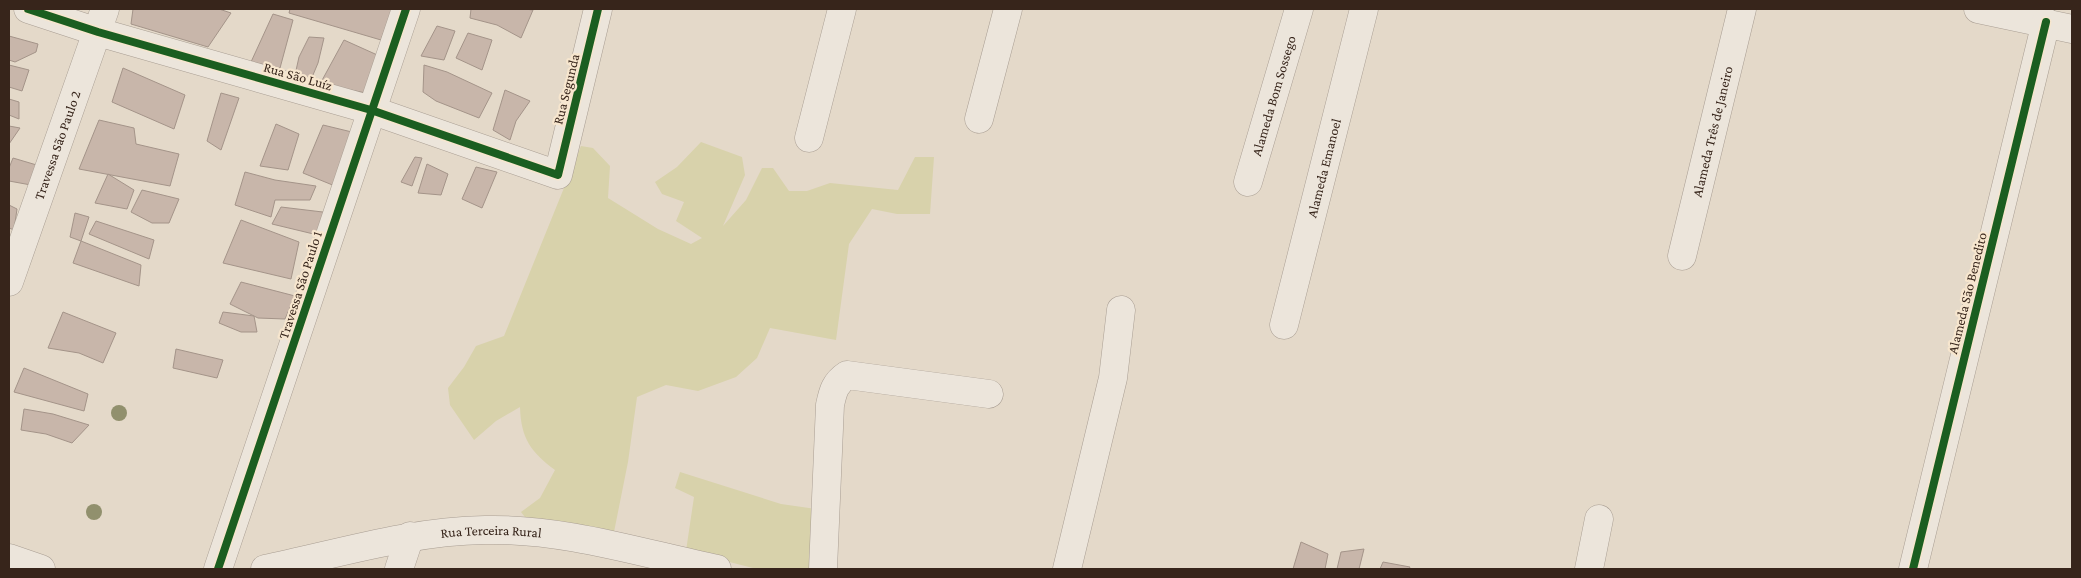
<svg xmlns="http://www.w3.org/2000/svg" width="2081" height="578" font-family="'Crimson Pro',serif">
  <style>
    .green { fill: #d8d2ab }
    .building { fill: #c8b6aa; stroke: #a49489 }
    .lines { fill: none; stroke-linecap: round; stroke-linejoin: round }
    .minor-casing { stroke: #a99e93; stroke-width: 29 }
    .minor { stroke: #ece5db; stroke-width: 28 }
    .cycleway-casing { stroke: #f7e6ce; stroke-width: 11 }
    .cycleway { stroke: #1b5e20; stroke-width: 8 }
    .tree { fill: #91906d }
    .labels { text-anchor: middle; stroke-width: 4.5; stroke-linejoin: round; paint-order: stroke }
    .street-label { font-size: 14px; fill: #37251b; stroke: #f7e6ce }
  </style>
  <rect width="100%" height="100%" fill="#e4d9c9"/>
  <g class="green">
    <path d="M701,142l41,15 3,18 -22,51 23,-26 16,-32h11l16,23h18l23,-8 68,7 17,-33h19l-4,57h-33l-25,-5 -23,35 -13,96 -66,-12 -13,30 -21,19 -38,14 -32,-6 -29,12 -9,65 -14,70 -86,-11 -7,-9 19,-14 15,-28c-24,-18 -34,-31 -35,-63l-24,14 -22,19 -24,-35 -2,-17 16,-21 12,-21 28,-10 77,-190 12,2 17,18 -2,32 50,31 33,15 11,-6 -26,-17 8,-19 -22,-8 -7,-12 22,-15z"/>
    <path d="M680,472l101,32 35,5 -1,60h-58l-71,-18 8,-54 -19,-9z"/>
  </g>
  <g class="building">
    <path d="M133,9h86l12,4 -23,34 -77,-23z"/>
    <path d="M290,9h102l-11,31 -92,-27z"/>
    <path d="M471,9h54l8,1 -12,28 -24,-13 -27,-7z"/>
    <path d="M273,14l20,6 -13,48 -29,-6z"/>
    <path d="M437,26l18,5 -11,29 -23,-4z"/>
    <path d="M468,33l24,7 -10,30 -26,-12z"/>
    <path d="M9,36l29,8 -2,8 -21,10 -6,-2z"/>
    <path d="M309,37l15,1 -6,25 -8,19 -15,-7 4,-18z"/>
    <path d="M344,40l40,18 -18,35 -46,-9z"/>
    <path d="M9,65l20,5 -7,21 -13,-4z"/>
    <path d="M424,65l23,7 45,21 -13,25 -43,-17 -13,-9z"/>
    <path d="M123,68l62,27 -11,34 -62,-27z"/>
    <path d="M505,90l25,11 -14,20 -6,19 -17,-10z"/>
    <path d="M221,93l18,5 -18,52 -14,-9z"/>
    <path d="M9,99l10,3v17l-10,-4z"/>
    <path d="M99,120l35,8 2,16 43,10 -9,32 -91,-17z"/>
    <path d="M276,124l23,10 -11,36 -28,-4z"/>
    <path d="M323,125l33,8 -21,53 -32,-13z"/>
    <path d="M9,126l11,2 -11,16z"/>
    <path d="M415,157l7,1 -10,28 -11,-4z"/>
    <path d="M13,158l27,8 -9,19 -22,-4v-13z"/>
    <path d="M427,164l21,10 -7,21 -23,-2z"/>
    <path d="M476,167l21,5 -15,36 -20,-9z"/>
    <path d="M245,172l30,8 41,6 -6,14h-35l-4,17 -36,-12z"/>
    <path d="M108,174l26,16 -7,19 -32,-6z"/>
    <path d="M142,190l37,9 -10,24h-17l-21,-11z"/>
    <path d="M9,205l8,4 -3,21 -5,-2z"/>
    <path d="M281,207l50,6 -5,24 -54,-13z"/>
    <path d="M75,213l14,4 -8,24 -11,-4z"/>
    <path d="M241,220l58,22 -8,37 -68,-16z"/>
    <path d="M96,221l58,19 -5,19 -60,-25z"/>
    <path d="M81,241l60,24 -2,21 -66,-23z"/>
    <path d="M241,282l54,14 -10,23 -27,-1 -28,-14z"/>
    <path d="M63,312l53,21 -13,30 -24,-10 -31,-5z"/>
    <path d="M223,312l31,4 3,16h-16l-22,-9z"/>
    <path d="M176,349l47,11 -6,18 -44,-10z"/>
    <path d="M24,368l64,26 -4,17 -70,-19z"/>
    <path d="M24,409l29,5 36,11 -17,18 -26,-9 -25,-4z"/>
    <path d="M1301,542l27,12 -3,15h-32z"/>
    <path d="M1364,549l-5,20h-22l4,-17z"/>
    <path d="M1383,562l27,5 -1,2h-29z"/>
  </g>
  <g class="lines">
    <defs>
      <g id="minor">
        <path d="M28,9l70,23 273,78 187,65 40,-166"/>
        <path d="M1978,9l94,20"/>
        <path d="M979,119l29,-110"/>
        <path d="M809,138l33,-129"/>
        <path id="s1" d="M1248,182l51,-173"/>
        <path id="s2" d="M1682,256l60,-247"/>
        <path id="s3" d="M9,282l96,-273"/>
        <path id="s4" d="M1284,325l80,-316"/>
        <path d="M9,558l32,11"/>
        <path d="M218,569l188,-560"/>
        <path id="s5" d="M265,569c72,-15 145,-38 220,-39 78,-2 156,23 232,39"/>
        <path d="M399,569l11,-33"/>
        <path d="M823,569l7,-164c3,-14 5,-22 17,-30l142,19"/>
        <path d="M1067,569l46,-191 8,-68"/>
        <path d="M1589,569l10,-50"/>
        <path d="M1913,569l133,-547"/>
      </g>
    </defs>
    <use href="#minor" class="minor-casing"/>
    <use href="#minor" class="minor"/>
    <defs>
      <g id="cycleway">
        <path d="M28,9l70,23 273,78 187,65 40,-166"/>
        <path d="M218,569l188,-560"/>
        <path d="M1913,569l133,-547"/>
      </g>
    </defs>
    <use href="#cycleway" class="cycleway-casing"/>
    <use href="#cycleway" class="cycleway"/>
  </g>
  <g class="tree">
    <circle cx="119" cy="413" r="8"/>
    <circle cx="94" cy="512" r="8"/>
  </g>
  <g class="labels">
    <g class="street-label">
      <text transform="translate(298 76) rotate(16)" y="5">Rua São Luíz</text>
      <text transform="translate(566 89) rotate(-76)" y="5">Rua Segunda</text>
      <text dy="5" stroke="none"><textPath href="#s1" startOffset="90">Alameda Bom Sossego</textPath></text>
      <text dy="5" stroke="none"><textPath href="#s2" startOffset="128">Alameda Três de Janeiro</textPath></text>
      <text dy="5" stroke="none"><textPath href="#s3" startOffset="145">Travessa São Paulo 2</textPath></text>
      <text dy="5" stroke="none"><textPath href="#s4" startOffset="162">Alameda Emanoel</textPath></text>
      <text transform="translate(300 285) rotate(-72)" y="5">Travessa São Paulo 1</text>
      <text transform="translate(1967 293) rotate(-76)" y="5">Alameda São Benedito</text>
      <text dy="5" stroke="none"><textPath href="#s5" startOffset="230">Rua Terceira Rural</textPath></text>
    </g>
  </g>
  <rect width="2081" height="578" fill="none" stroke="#37251b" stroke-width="20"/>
</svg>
